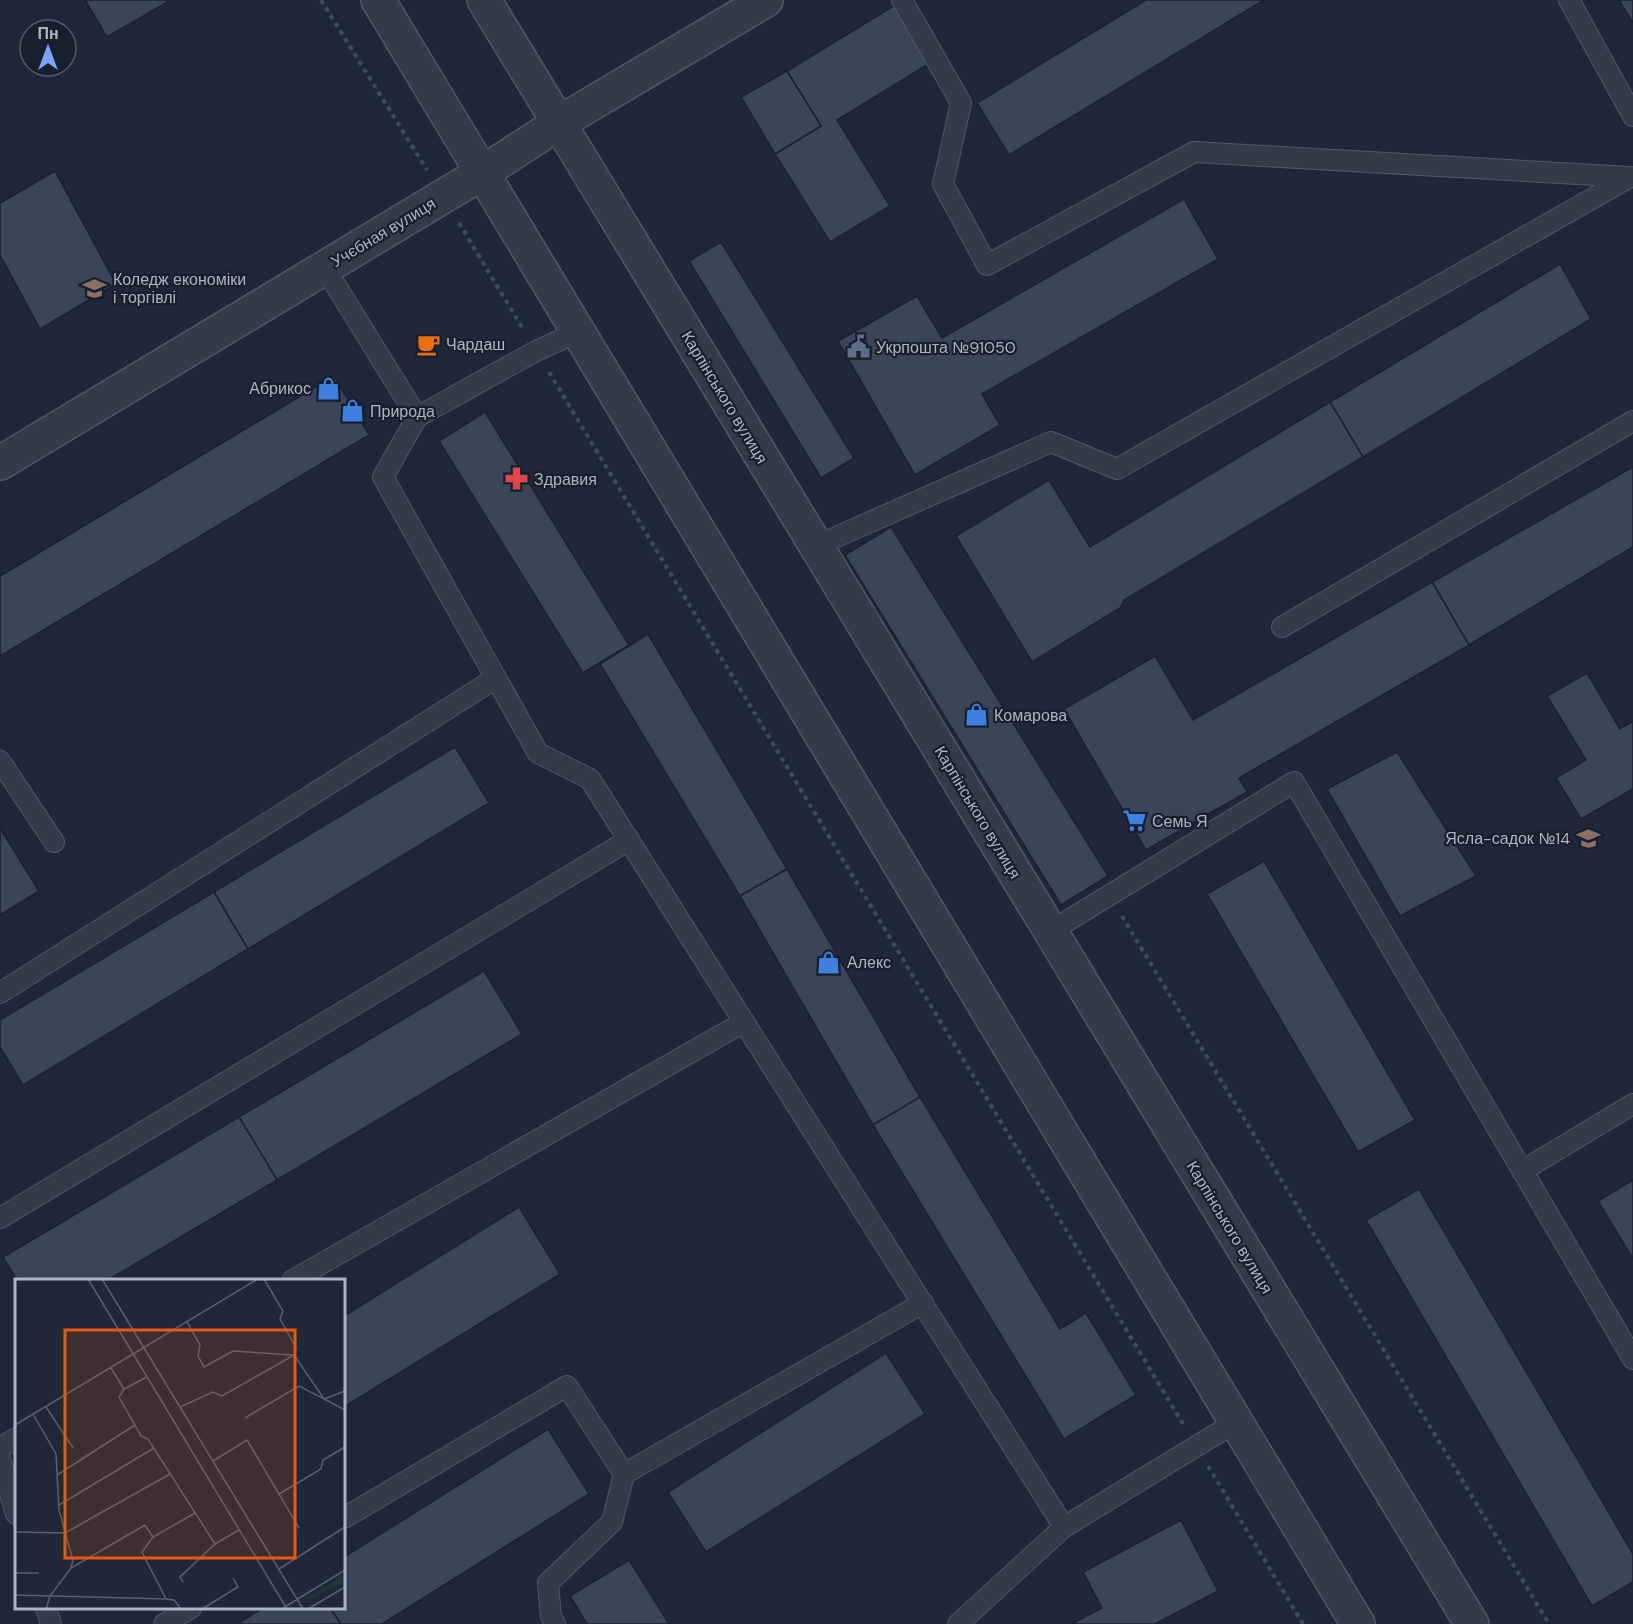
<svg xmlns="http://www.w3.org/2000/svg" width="1633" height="1624" font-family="'DM Sans',sans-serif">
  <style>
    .building { fill: #3b4558; stroke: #1a212f; stroke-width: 1.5 }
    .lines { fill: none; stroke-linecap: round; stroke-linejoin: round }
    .service-casing { stroke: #505766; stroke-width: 22 }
    .minor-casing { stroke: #505766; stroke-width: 36 }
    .tertiary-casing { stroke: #505766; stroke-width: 36 }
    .path { stroke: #3c5053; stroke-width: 4; stroke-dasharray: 4.5 4.5; stroke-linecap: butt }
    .service { stroke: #333a48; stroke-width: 20 }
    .minor { stroke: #333a48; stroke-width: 33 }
    .tertiary { stroke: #333a48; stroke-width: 33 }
    .labels { text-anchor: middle; stroke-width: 4.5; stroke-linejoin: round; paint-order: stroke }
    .street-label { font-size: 16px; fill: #adb4c5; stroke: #181f2c }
    .poi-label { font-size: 16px; fill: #adb4c5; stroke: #181f2c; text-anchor: start }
    .inset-road { fill: none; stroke: #586070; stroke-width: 1.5 }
    .view { fill: #e8590c; fill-opacity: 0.15; stroke: #e8590c; stroke-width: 3 }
    .inset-edge { fill: none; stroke: #adb4c5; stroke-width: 3 }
  </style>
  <rect width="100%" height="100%" fill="#1f2838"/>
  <g class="building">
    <path d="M85,0h86l-64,37z"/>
    <path d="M1146,0h118l-255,155 -32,-52z"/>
    <path d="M1619,0h14v23z"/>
    <path d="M900,2l35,58 -98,60 53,86 -60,36 -55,-88 46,-28 -34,-55z"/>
    <path d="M787,71l34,55 -46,28 -34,-57z"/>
    <path d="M55,171l61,113 -76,45 -40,-74v-52z"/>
    <path d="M1184,199l34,60 -236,135 18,31 -85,50 -77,-134 79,-45 25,42z"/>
    <path d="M721,242l133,216 -33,20 -132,-217z"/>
    <path d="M1560,264l31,55 -228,138 -33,-55z"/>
    <path d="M334,376l35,59 -369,221v-80z"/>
    <path d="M1330,402l33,55 -239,143 -4,8 -88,54 -76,-126 93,-56 41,67z"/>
    <path d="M485,412l144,233 -46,28 -144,-232z"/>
    <path d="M1633,467v80l-164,98 -37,-63z"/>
    <path d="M891,527l217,349 -47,29 -216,-350z"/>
    <path d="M1432,582l37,63 -230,133 8,14 -101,58 -82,-141 91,-53 38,64z"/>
    <path d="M648,634l139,235 -47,27 -140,-232z"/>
    <path d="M1587,673l33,56 13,-8v68l-52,30 -25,-41 30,-18 -39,-64z"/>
    <path d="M455,747l34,56 -241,146 -34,-57z"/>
    <path d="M1397,752l79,124 -76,40 -73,-127z"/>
    <path d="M0,828l39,63 -39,24z"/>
    <path d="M1264,861l151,259 -57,32 -151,-258z"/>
    <path d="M787,869l133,228 -47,28 -133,-229z"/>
    <path d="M214,892l34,57 -225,136 -23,-38v-27z"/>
    <path d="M484,971l38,63 -245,146 -38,-63z"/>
    <path d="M920,1097l140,232 26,-16 50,82 -72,44 -191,-314z"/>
    <path d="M239,1117l38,63 -169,100h-91l-14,-23z"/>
    <path d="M1633,1180v79l-35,-58z"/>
    <path d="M1419,1189l214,365v28l-41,24 -226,-386z"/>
    <path d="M519,1207l41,67 -216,133v-91z"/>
    <path d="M886,1353l39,61 -219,138 -38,-60z"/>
    <path d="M548,1429l41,65 -207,130h-41l-11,-16h14v-51z"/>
    <path d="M1181,1520l37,71 -63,33h-83l30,-16 -19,-36z"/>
    <path d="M629,1560l40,64h-82l-17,-28z"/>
    <path d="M263,1608h67l11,16h-104z"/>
  </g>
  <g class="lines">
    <defs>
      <g id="service">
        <path d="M902,0l59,103 -18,81 44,81 207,-113 436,25"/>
        <path d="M1569,0l64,116"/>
        <path d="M325,268l92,149"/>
        <path d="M578,332l-42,19 -119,66 -34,60 155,276 52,26 474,748 172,-105"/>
        <path d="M816,546l235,-104 66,27 513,-292"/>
        <path d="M1282,627l351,-206"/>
        <path d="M0,761l54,81"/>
        <path d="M1051,931l243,-149 339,577"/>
        <path d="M0,993l496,-315"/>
        <path d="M1522,1171l111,-67"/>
        <path d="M0,1218l629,-378"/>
        <path d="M293,1280l451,-258"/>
        <path d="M0,1448l16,-10"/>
        <path d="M0,1459l16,55"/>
        <path d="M344,1518l223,-132 57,88"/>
        <path d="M46,1608l5,16"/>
        <path d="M164,1624l27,-16"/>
        <path d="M555,1624l-4,-8 -3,-33 64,-61 12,-48 299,-171"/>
        <path d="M958,1624l106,-97"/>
      </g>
      <path id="minor" d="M0,463l482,-290 77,-50 207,-123"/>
      <g id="tertiary">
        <path d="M378,0l980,1624"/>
        <path d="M484,0l988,1624"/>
      </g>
    </defs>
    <use href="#service" class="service-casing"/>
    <use href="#minor" class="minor-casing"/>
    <use href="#tertiary" class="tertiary-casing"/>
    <g class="path">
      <path d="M321,0l106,170"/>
      <path d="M459,223l64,106"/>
      <path d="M549,372l634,1052"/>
      <path d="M1122,916l427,708"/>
      <path d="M1208,1466l95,158"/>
    </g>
    <use href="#service" class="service"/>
    <use href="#minor" class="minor"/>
    <use href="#tertiary" class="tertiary"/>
  </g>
  <defs>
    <symbol id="university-bare" viewBox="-9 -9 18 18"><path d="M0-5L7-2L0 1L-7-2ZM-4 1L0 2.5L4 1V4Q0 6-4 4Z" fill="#8d6e63" stroke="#181f2c" stroke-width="2.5" paint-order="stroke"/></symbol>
    <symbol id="cafe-bare" viewBox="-9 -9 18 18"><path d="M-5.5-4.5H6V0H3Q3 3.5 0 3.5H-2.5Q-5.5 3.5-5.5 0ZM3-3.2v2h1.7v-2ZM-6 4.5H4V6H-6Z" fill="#e8710a" stroke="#181f2c" stroke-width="2.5" paint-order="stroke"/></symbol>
    <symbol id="civic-bare" viewBox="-9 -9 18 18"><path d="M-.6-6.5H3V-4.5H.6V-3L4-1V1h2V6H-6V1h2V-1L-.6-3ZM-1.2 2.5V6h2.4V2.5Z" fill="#5c6f8a" stroke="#181f2c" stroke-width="2.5" paint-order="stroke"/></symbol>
    <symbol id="shop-bare" viewBox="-9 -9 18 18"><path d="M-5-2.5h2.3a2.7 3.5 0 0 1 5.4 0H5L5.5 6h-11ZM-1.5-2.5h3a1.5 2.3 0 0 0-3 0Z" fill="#3f7fe0" stroke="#181f2c" stroke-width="2.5" paint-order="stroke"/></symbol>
    <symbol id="pharmacy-bare" viewBox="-9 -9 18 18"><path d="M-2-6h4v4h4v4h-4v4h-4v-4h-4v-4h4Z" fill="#e0444e" stroke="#181f2c" stroke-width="2.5" paint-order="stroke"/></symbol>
    <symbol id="supermarket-bare" viewBox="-9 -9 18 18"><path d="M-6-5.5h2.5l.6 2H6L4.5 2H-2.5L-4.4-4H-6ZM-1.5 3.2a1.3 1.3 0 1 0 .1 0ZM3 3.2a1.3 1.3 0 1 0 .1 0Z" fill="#3f7fe0" stroke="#181f2c" stroke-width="2.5" paint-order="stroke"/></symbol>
    <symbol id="school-bare" viewBox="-9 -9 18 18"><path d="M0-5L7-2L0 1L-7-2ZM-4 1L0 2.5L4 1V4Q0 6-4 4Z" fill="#8d6e63" stroke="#181f2c" stroke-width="2.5" paint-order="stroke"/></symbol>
  </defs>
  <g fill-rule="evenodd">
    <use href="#university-bare" x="78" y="272" width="33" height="33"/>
    <use href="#cafe-bare" x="412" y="328" width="33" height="33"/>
    <use href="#civic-bare" x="842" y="330" width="33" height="33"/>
    <use href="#shop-bare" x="312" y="372" width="33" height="33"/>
    <use href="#shop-bare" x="336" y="394" width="33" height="33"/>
    <use href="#pharmacy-bare" x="500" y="462" width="33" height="33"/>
    <use href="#shop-bare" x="960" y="698" width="33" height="33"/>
    <use href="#supermarket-bare" x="1118" y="804" width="33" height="33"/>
    <use href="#school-bare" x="1572" y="822" width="33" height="33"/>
    <use href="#shop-bare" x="812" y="946" width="33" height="33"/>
  </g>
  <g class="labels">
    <g class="street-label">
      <text transform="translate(383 232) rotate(-31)" y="6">Учєбная вулиця</text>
      <text transform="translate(725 397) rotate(59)" y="6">Карпінського вулиця</text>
      <text transform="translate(978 812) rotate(59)" y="6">Карпінського вулиця</text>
      <text transform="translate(1230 1227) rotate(59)" y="6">Карпінського вулиця</text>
    </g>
    <g class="poi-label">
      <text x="113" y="285">Коледж економіки<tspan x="113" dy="18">і торгівлі</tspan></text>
      <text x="446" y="350">Чардаш</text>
      <text x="876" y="353">Укрпошта №91050</text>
      <text x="311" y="394" text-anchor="end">Абрикос</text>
      <text x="370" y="417">Природа</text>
      <text x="534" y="485">Здравия</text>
      <text x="994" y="721">Комарова</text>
      <text x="1152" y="827">Семь Я</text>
      <text x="1570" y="844" text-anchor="end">Ясла-садок №14</text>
      <text x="847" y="968">Алекс</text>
    </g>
  </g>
  <g transform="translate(15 1279)">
    <rect width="330" height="330" fill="#1f2838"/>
    <path d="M330,295v8l-39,20v-4z" fill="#213439"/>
    <path class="inset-road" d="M73,0l199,330M87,0l201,330M249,0l19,32 -3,8 16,29 -2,7 30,44 21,11M172,43l13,23 -2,11 6,11 29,-16 61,4M96,89l13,21M132,98l-23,12 -5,8 22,39 7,3 67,105 24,-14M31,128l27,41M165,128l33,-15 9,4 72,-41M18,135l23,40 3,56 14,50 -2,8M230,139l54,-32 25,13 21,-8M0,146l243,-146M198,182l34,-21 52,88M42,196l78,-50M264,215l42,-25 2,-9 22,-13M44,226l95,-57M0,253l50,1 105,-59M264,290l66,-42M0,294h24M168,303l-3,-5 35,-33M0,316l151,4 8,1 7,9M151,320l-24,-47 11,-15 42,-24M268,329l62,-38M31,330l4,-13 21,-28 74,-43 8,12M187,330l36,-22 -5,-9M293,330l37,-22"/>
    <path class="view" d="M50,51h230v228h-230z"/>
    <rect width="330" height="330" class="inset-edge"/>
  </g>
  <g transform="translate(48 48)"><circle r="28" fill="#181f2c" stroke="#545b69" stroke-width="1.5"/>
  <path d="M0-4.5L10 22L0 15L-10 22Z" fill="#7ca3fb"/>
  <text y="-9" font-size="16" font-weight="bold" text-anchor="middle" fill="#adb4c5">Пн</text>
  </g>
</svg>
